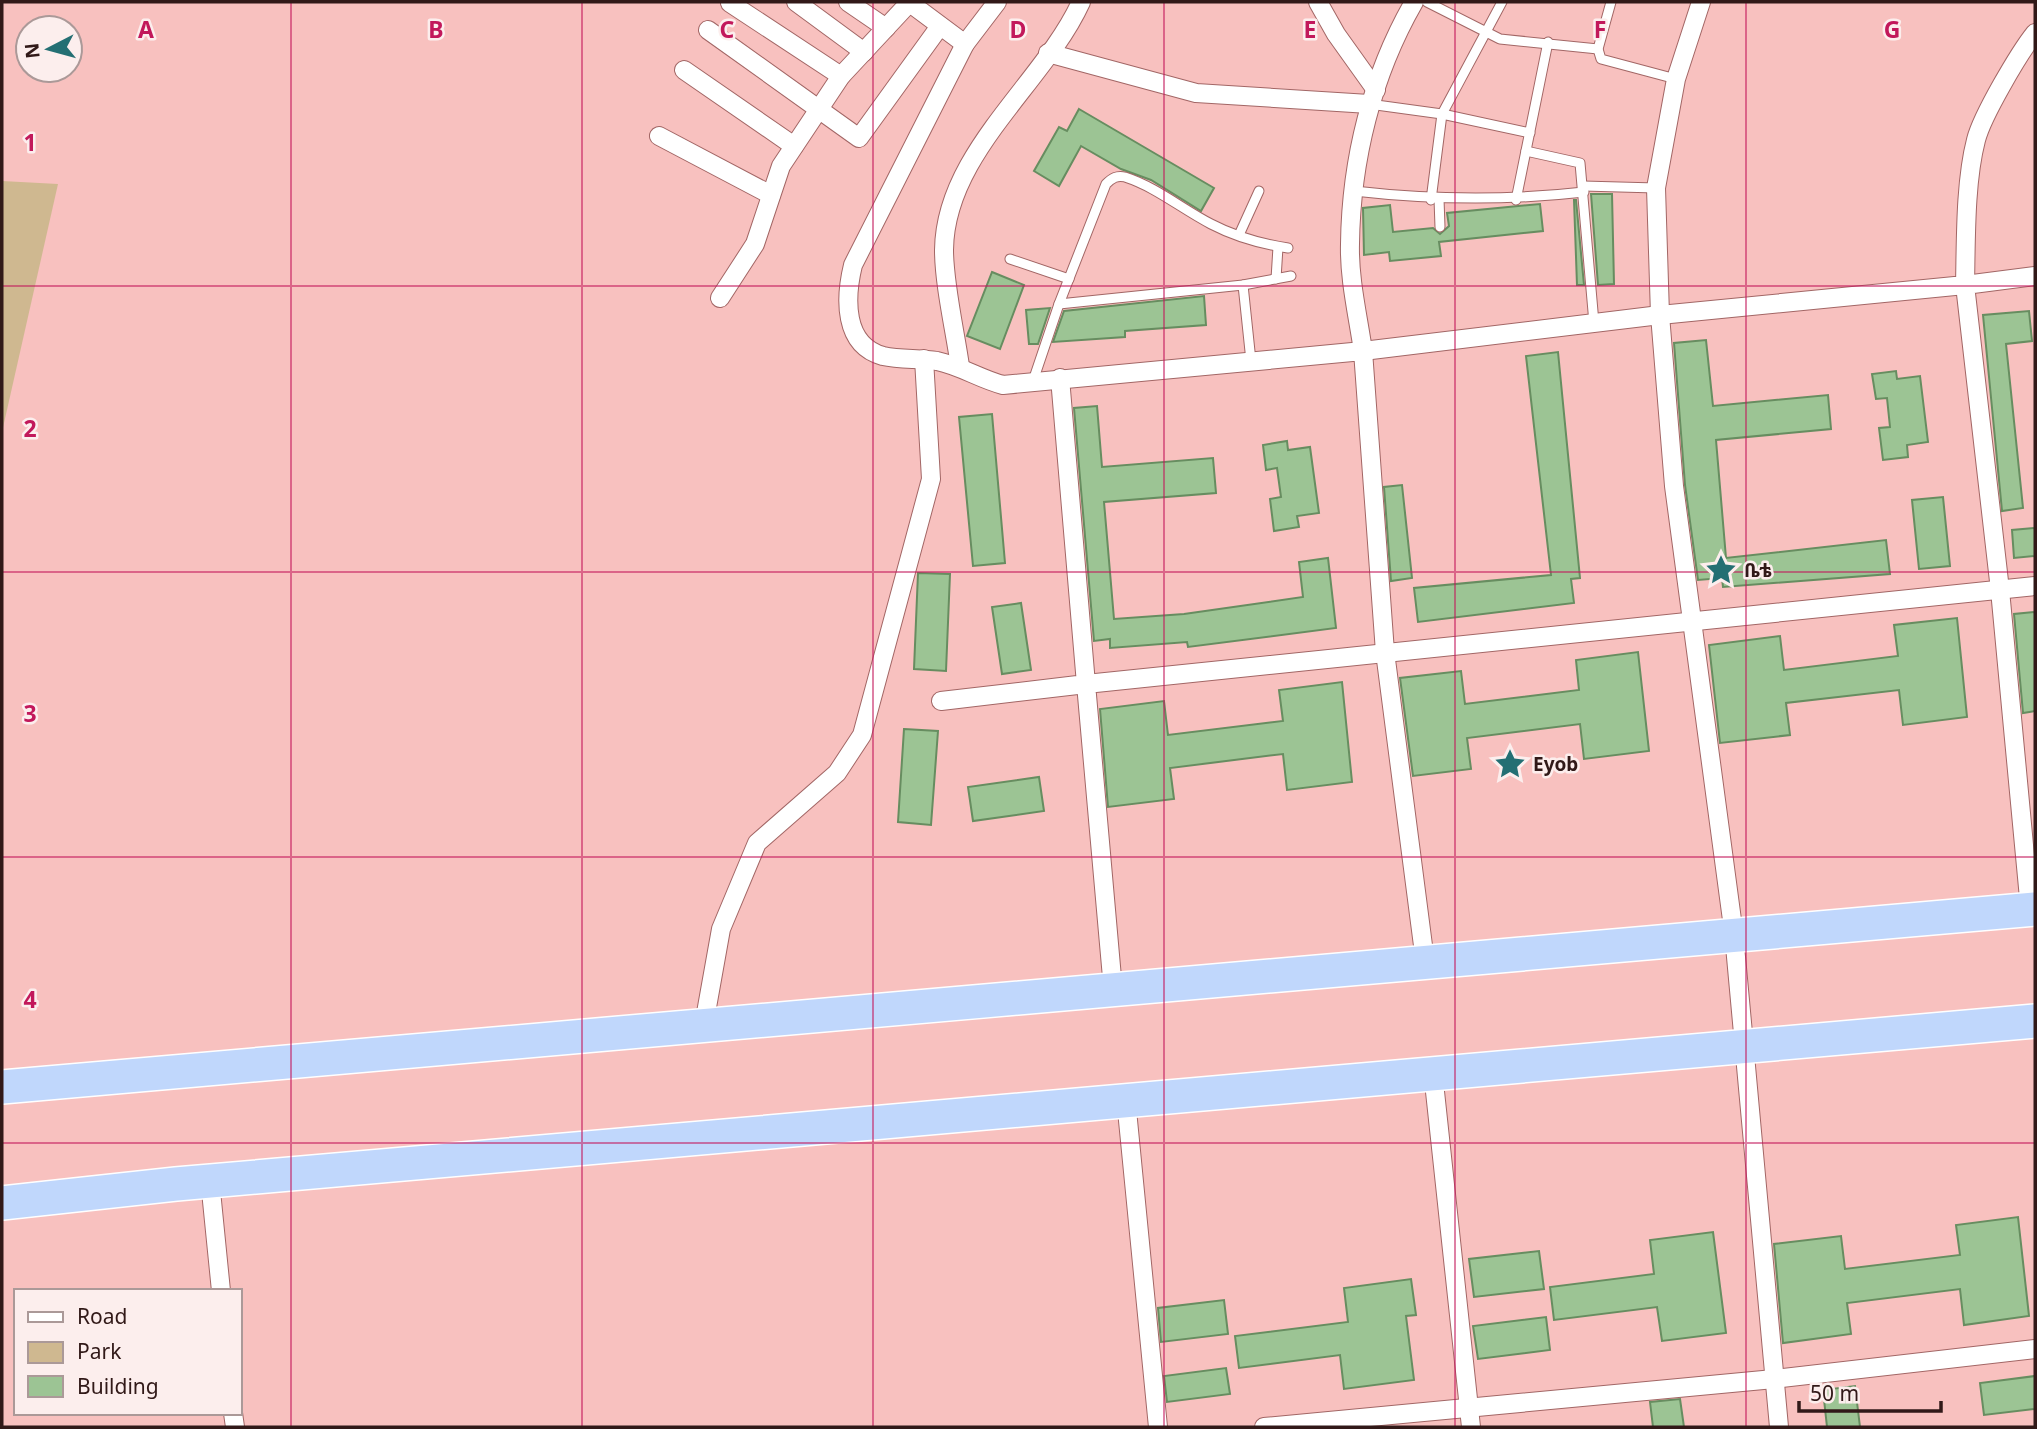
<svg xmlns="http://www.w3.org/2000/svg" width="2037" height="1429" font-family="'Noto Sans','Noto Sans Ethiopic',sans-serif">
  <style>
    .green { fill: #cfb890 }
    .building { fill: #9cc494; stroke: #678d60; stroke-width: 2 }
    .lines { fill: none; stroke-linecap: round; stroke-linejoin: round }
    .lane-casing { stroke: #a26665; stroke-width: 11 }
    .street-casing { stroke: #a26665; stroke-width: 20 }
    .highway-casing { stroke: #fff; stroke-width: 36 }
    .lane { stroke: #fff; stroke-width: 9 }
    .street { stroke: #fff; stroke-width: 18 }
    .highway { stroke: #c0d7fc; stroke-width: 33 }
    .grid { fill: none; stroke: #c2185b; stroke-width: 2; stroke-opacity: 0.55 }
    .labels { text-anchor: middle; stroke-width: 5; stroke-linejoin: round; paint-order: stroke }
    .poi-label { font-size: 19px; font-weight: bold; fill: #311918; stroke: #fceeed; text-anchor: start }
    .grid-label { font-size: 23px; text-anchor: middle; font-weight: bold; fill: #c2185b; stroke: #fceeed; stroke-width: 5; stroke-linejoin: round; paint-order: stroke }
  </style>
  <rect width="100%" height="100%" fill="#f8c1bf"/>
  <path class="green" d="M2,181l56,3 -56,248z"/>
  <g class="building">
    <path d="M1079,109l135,79 -13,23 -50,-31 -30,-11 -40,-23 -22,40 -25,-15 25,-44 8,4z"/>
    <path d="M1591,194h21l2,90 -16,1z"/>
    <path d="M1574,200h2l8,85h-7z"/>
    <path d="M1540,204l3,27 -104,11 2,14 -51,5 -1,-9 -25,3 -1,-47 27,-3 3,27 40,-4 7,6 9,-8 -2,-13z"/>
    <path d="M992,272l32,13 -24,64 -33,-13z"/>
    <path d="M1204,296l2,29 -81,6v6l-72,5 11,-31z"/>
    <path d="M1050,308l-12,36h-9l-3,-34z"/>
    <path d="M2029,311l3,30 -26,3 17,164 -21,3 -19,-196z"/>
    <path d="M1706,340l7,66 115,-11 3,34 -115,11 10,118 160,-18 4,34 -167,13 -1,-9 -24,2 -13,-95 -11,-142z"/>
    <path d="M1558,352l22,226 -9,1 3,24 -156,19 -4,-34 137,-13 -25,-219z"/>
    <path d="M1896,371l1,8 23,-3 8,66 -21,3 1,12 -25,3 -4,-32 11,-1 -3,-29 -11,1 -4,-25z"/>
    <path d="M1097,406l5,61 111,-9 3,35 -112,9 10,117 70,-5 119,-17 -4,-35 29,-4 8,70 -148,19 -1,-5 -77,6v-9l-16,2 -20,-233z"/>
    <path d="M992,414l13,149 -32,3 -14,-149z"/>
    <path d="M1287,441l1,9 22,-3 9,66 -22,3 2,11 -25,4 -4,-32 11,-2 -4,-29 -11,2 -3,-25z"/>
    <path d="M1402,485l10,93 -21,3 -7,-94z"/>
    <path d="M1943,497l7,69 -31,3 -7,-69z"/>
    <path d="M2035,528v28l-21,2 -2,-28z"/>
    <path d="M918,573l32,1 -4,97 -32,-2z"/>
    <path d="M1021,603l10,67 -29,4 -10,-67z"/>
    <path d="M2035,612v99l-12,2 -9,-99z"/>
    <path d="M1957,618l10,99 -64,8 -4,-35 -113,13 4,32 -70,8 -11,-98 71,-9 4,34 114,-14 -4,-31z"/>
    <path d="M1638,652l11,99 -65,8 -4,-35 -113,14 4,31 -58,7 -13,-98 61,-7 4,33 114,-14 -3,-30z"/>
    <path d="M1342,682l10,100 -65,8 -4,-36 -113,14 4,31 -66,8 -8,-98 64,-8 4,34 115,-14 -4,-31z"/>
    <path d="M904,729l34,2 -7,94 -33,-3z"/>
    <path d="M1039,777l5,34 -71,10 -5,-34z"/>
    <path d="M2018,1217l11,99 -65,9 -4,-36 -113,14 4,31 -68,9 -9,-99 67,-8 4,33 115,-14 -4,-30z"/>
    <path d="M1713,1232l13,101 -64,8 -5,-34 -103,13 -4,-33 104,-13 -4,-34z"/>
    <path d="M1539,1251l5,38 -70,8 -5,-38z"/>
    <path d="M1411,1279l5,36 -10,1 8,64 -70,9 -4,-34 -101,13 -4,-32 113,-14 -4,-34z"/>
    <path d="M1224,1300l4,34 -67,8 -3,-34z"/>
    <path d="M1546,1317l4,33 -72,9 -5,-33z"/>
    <path d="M1226,1368l4,26 -63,8 -3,-26z"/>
    <path d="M2035,1376v33l-51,6 -4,-32z"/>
    <path d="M1855,1386l5,41h-33l-4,-37z"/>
    <path d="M1680,1399l4,28h-31l-3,-25z"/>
  </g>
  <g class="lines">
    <defs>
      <g id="lane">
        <path d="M1427,2l73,37 98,10"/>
        <path d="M1611,2l-13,47 3,10 75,20"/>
        <path d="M1369,104l73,10 88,19"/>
        <path d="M1526,151l54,12 14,160"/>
        <path d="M1583,186l73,2"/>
        <path d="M1354,191c79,9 151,10 230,1"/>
        <path d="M1439,199l1,28"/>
        <path d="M1431,200l11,-86 60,-112"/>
        <path d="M1516,200l32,-158"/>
        <path d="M1239,235l20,-44"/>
        <path d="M1010,259l59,20"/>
        <path d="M1276,279l2,-32"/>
        <path d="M1243,285l8,76"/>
        <path d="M1059,304l184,-19 48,-9"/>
        <path d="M1033,381l26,-77 47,-120c6,-6 11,-9 19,-7 31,10 57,32 86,47 23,12 51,20 77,24"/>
      </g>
      <g id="street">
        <path d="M796,2l68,50"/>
        <path d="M848,2l38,26"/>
        <path d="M997,2l-32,42 -112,221c-8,33 -10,80 30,91 18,4 36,2 54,5 24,5 43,18 66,24l360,-34 22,301 40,309"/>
        <path d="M1318,2l18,32 40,56"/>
        <path d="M1414,2c-42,73 -63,158 -64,242 -1,35 8,72 13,107l297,-36 305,-30c1,-44 0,-103 11,-145 6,-24 43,-87 59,-107"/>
        <path d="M1701,2l-25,77 -20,109 4,127 14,171 60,449 45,492"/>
        <path d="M730,3l111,73"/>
        <path d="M910,3l55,41"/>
        <path d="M708,30l151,108 81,-112"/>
        <path d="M1048,53l148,40 173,11"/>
        <path d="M684,70l110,76"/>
        <path d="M659,136l112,59"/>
        <path d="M720,298l35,-54 26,-78 60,-90 69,-74"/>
        <path d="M960,366c-5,-35 -16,-82 -16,-116 1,-97 100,-167 137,-248"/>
        <path d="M941,701l145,-17 -26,-306"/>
        <path d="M2030,909l-30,-319 -35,-305 70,-9"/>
        <path d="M1113,989l-27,-305 949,-98"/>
        <path d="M704,1024l17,-95 36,-86 80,-70 25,-38 69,-256 -7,-120"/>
        <path d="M1433,1073l38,354"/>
        <path d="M1126,1100l32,327"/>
        <path d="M210,1181l11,110"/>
        <path d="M233,1413l2,14"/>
        <path d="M1264,1427l510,-48 261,-30"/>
      </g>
      <g id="highway">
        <path d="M2,1087l2033,-178"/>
        <path d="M2,1203l174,-19 1859,-163"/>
      </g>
    </defs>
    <use href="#lane" class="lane-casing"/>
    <use href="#street" class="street-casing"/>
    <use href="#highway" class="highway-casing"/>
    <use href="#lane" class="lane"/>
    <use href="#street" class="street"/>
    <use href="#highway" class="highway"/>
  </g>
  <path class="grid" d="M291,2v1425M582,2v1425M873,2v1425M1164,2v1425M1455,2v1425M1746,2v1425M2,286h2033M2,572h2033M2,857h2033M2,1143h2033"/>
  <defs>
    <symbol id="sight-bare" viewBox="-9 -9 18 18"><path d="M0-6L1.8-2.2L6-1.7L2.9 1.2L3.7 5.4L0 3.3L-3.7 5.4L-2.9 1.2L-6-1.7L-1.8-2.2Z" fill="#246f73" stroke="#fceeed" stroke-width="2.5" paint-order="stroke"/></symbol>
  </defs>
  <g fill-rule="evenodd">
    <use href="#sight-bare" x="1699" y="548" width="44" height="44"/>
    <use href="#sight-bare" x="1488" y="742" width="44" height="44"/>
  </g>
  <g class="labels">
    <g class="poi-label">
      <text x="1744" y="577">ቤቴ</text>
      <text x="1533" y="771">Eyob</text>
    </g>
  </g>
  <g class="grid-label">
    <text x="146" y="38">A</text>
    <text x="436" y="38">B</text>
    <text x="727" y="38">C</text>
    <text x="1018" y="38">D</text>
    <text x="1310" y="38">E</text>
    <text x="1600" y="38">F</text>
    <text x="1892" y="38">G</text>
    <text x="30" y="151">1</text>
    <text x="30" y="437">2</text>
    <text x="30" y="722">3</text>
    <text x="30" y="1008">4</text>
  </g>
  <rect width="2037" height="1429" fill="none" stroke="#311918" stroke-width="7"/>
  <rect x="14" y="1289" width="228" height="126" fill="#fceeed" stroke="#ab9998" stroke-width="2"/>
  <rect x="28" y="1312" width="35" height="10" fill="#ffffff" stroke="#ab9998" stroke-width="2"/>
  <text x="77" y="1324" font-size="21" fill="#311918">Road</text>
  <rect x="28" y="1342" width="35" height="21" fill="#cfb890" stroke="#ab9998" stroke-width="2"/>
  <text x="77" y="1359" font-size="21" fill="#311918">Park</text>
  <rect x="28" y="1376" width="35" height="21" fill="#9cc494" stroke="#ab9998" stroke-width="2"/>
  <text x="77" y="1394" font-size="21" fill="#311918">Building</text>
  <g transform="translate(49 49) rotate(264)"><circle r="33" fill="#fceeed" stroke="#ab9998" stroke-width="2"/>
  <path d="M0-5L12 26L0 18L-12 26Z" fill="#246f73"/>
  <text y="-10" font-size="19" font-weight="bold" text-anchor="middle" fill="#311918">N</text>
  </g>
  <path d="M1799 1401v10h142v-10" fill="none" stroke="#311918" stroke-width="3.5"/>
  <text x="1810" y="1401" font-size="21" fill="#311918" stroke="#fceeed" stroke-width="5" paint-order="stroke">50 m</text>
</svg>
